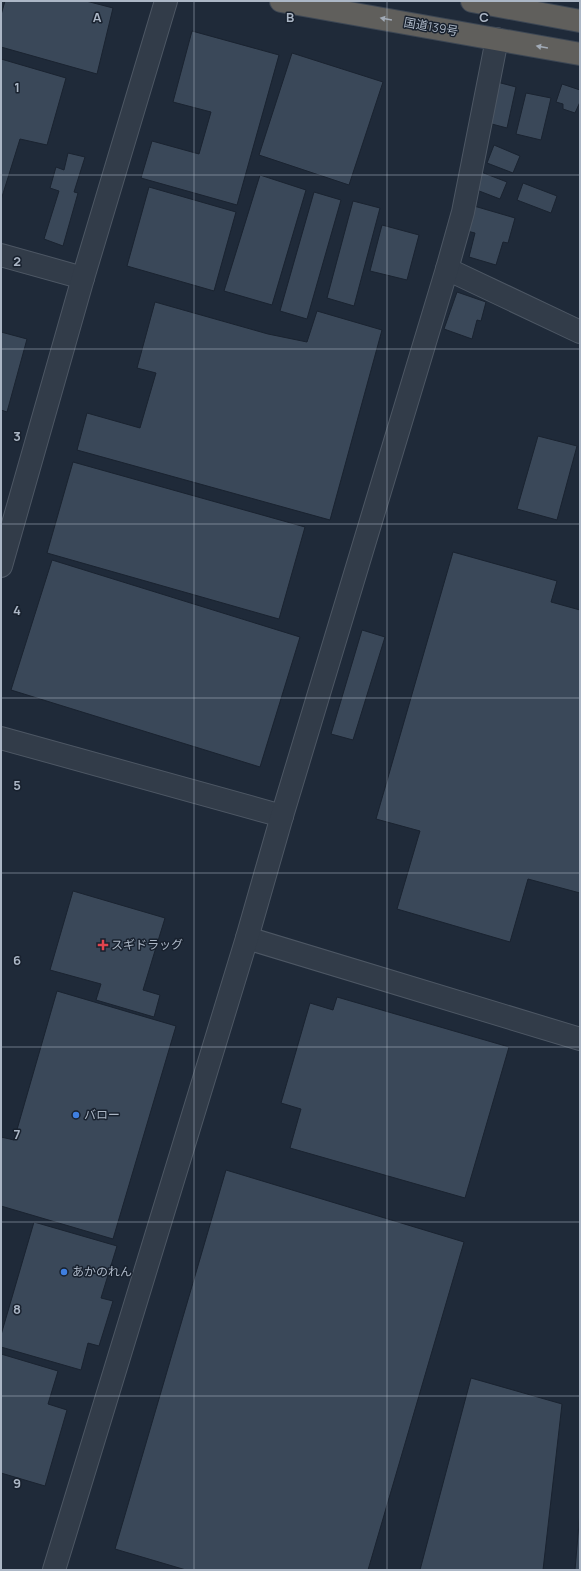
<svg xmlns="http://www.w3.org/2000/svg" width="581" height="1571" font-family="Manrope,'Noto Sans JP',sans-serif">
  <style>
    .building { fill: #3a4859; stroke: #1a2330 }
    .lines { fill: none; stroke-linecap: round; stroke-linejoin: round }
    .minor-casing { stroke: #4d5764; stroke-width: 24 }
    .tertiary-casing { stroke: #4d5764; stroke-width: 24 }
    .trunk-casing { stroke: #3d4754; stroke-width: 24 }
    .minor { stroke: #323c49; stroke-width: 22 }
    .tertiary { stroke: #323c49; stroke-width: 22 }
    .trunk { stroke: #605f5c; stroke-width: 22 }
    .oneway { fill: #a1aab6 }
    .grid { fill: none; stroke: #acb7c6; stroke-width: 1; stroke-opacity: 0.55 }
    .health-dot { fill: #e0444e; stroke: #18212e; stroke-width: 1.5 }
    .shop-dot { fill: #3f7fe0; stroke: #18212e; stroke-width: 1.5 }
    .labels { text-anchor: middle; stroke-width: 3; stroke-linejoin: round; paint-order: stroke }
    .street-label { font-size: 12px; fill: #acb7c6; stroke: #18212e }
    .poi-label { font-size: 12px; fill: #acb7c6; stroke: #18212e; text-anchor: start }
    .grid-label { font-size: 13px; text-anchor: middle; font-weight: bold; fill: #acb7c6; stroke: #18212e; stroke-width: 3; stroke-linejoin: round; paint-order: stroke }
  </style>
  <rect width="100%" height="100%" fill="#1f2a39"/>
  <g class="building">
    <path d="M5,1h81l27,7 -16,66 -96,-27v-32z"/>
    <path d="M192,31l87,24 -42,150 -96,-27 11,-37 47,13 12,-42 -38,-10z"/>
    <path d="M292,53l91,29 -34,103 -90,-30z"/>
    <path d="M1,59l65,19 -19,67 -27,-6 -19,61z"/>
    <path d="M497,82l19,5 -9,41 -19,-5z"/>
    <path d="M562,84l18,6v12l-5,11 -12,-4v-5l-7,-2z"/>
    <path d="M526,93l25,5 -10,42 -25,-6z"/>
    <path d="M494,145l26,11 -7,17 -26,-10z"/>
    <path d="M68,153l17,4 -11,35 4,1 -15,53 -19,-7 15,-48 -9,-3 6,-21 8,3z"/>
    <path d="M481,172l26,10 -7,17 -26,-10z"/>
    <path d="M260,175l46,15 -34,115 -48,-14z"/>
    <path d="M523,183l34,13 -6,17 -34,-13z"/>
    <path d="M149,187l87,25 -22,79 -87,-25z"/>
    <path d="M314,192l27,8 -34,119 -27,-8z"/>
    <path d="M353,201l27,7 -26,98 -27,-8z"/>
    <path d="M474,206l41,12 -7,25 -5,-1 -7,23 -27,-8 6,-24 -8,-2z"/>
    <path d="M382,225l37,10 -12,45 -37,-9z"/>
    <path d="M457,292l29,10 -5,19 -4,-1 -5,19 -28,-10z"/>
    <path d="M155,302l113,32 39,8 10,-31 65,19 -52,190 -253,-70 10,-37 53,15 16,-55 -19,-5z"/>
    <path d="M1,332l26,7 -20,73 -6,-2z"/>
    <path d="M538,436l39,10 -20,74 -40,-11z"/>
    <path d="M73,462l232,65 -26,92 -232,-66z"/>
    <path d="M453,552l104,29 -6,21 29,8v283l-52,-14 -18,63 -113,-33 23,-78 -44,-12z"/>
    <path d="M52,560l248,77 -40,130 -249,-77z"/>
    <path d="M362,630l23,7 -32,103 -22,-6z"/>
    <path d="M73,891l92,27 -22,72 17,5 -6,22 -58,-17 5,-16 -51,-14z"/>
    <path d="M57,991l119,35 -63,213 -112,-33v-69l13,3z"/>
    <path d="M337,997l172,50 -44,151 -175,-50 11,-39 -20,-6 29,-100 23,7z"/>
    <path d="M226,1170l238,72 -96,328h-182l-71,-21z"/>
    <path d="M34,1222l83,24 -16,52 12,3 -14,45 -11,-3 -7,27 -80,-23v-12z"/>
    <path d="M1,1354l57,17 -10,33 19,6 -22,76 -44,-13z"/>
    <path d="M471,1378l91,26 -19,166h-123z"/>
    <path d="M580,1512v58h-5z"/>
  </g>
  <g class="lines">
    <defs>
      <g id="minor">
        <path d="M1,255l82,23"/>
        <path d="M447,269l133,63"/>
        <path d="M1,738l281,78"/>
        <path d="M247,938l333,101"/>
        <path d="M54,1570l193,-632 35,-122 165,-547 16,-57 34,-173"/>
      </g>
      <path id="tertiary" d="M1,566l82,-288 83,-277"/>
      <g id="trunk">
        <path d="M281,1l299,53"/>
        <path d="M472,1l108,20"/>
      </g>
    </defs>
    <use href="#minor" class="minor-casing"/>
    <use href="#tertiary" class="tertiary-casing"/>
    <use href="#trunk" class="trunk-casing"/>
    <use href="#minor" class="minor"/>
    <use href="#tertiary" class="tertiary"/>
    <use href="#trunk" class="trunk"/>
  </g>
  <defs><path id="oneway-solid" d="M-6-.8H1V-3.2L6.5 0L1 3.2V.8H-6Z"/></defs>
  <g class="oneway">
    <use href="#oneway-solid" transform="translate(386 19) rotate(-170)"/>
    <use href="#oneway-solid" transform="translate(542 47) rotate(-170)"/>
  </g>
  <path class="grid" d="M194,1v1569M387,1v1569M1,175h579M1,349h579M1,524h579M1,698h579M1,873h579M1,1047h579M1,1222h579M1,1396h579"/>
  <path class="health-dot" d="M101 939h4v4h4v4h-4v4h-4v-4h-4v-4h4z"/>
  <g class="shop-dot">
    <circle cx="76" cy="1115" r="4"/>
    <circle cx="64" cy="1272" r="4"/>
  </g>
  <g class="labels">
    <g class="street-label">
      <text transform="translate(431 27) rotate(10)" y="4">国道139号</text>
    </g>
    <g class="poi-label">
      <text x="111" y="949">スギドラッグ</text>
      <text x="84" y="1119">バロー</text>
      <text x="72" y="1276">あかのれん</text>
    </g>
  </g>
  <g class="grid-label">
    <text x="97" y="22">A</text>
    <text x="290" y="22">B</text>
    <text x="484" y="22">C</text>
    <text x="17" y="92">1</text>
    <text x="17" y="266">2</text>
    <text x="17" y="441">3</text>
    <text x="17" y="615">4</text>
    <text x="17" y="790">5</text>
    <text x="17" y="965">6</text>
    <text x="17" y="1139">7</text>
    <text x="17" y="1314">8</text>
    <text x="17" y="1488">9</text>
  </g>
  <rect width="581" height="1571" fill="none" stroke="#acb7c6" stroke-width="4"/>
</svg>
